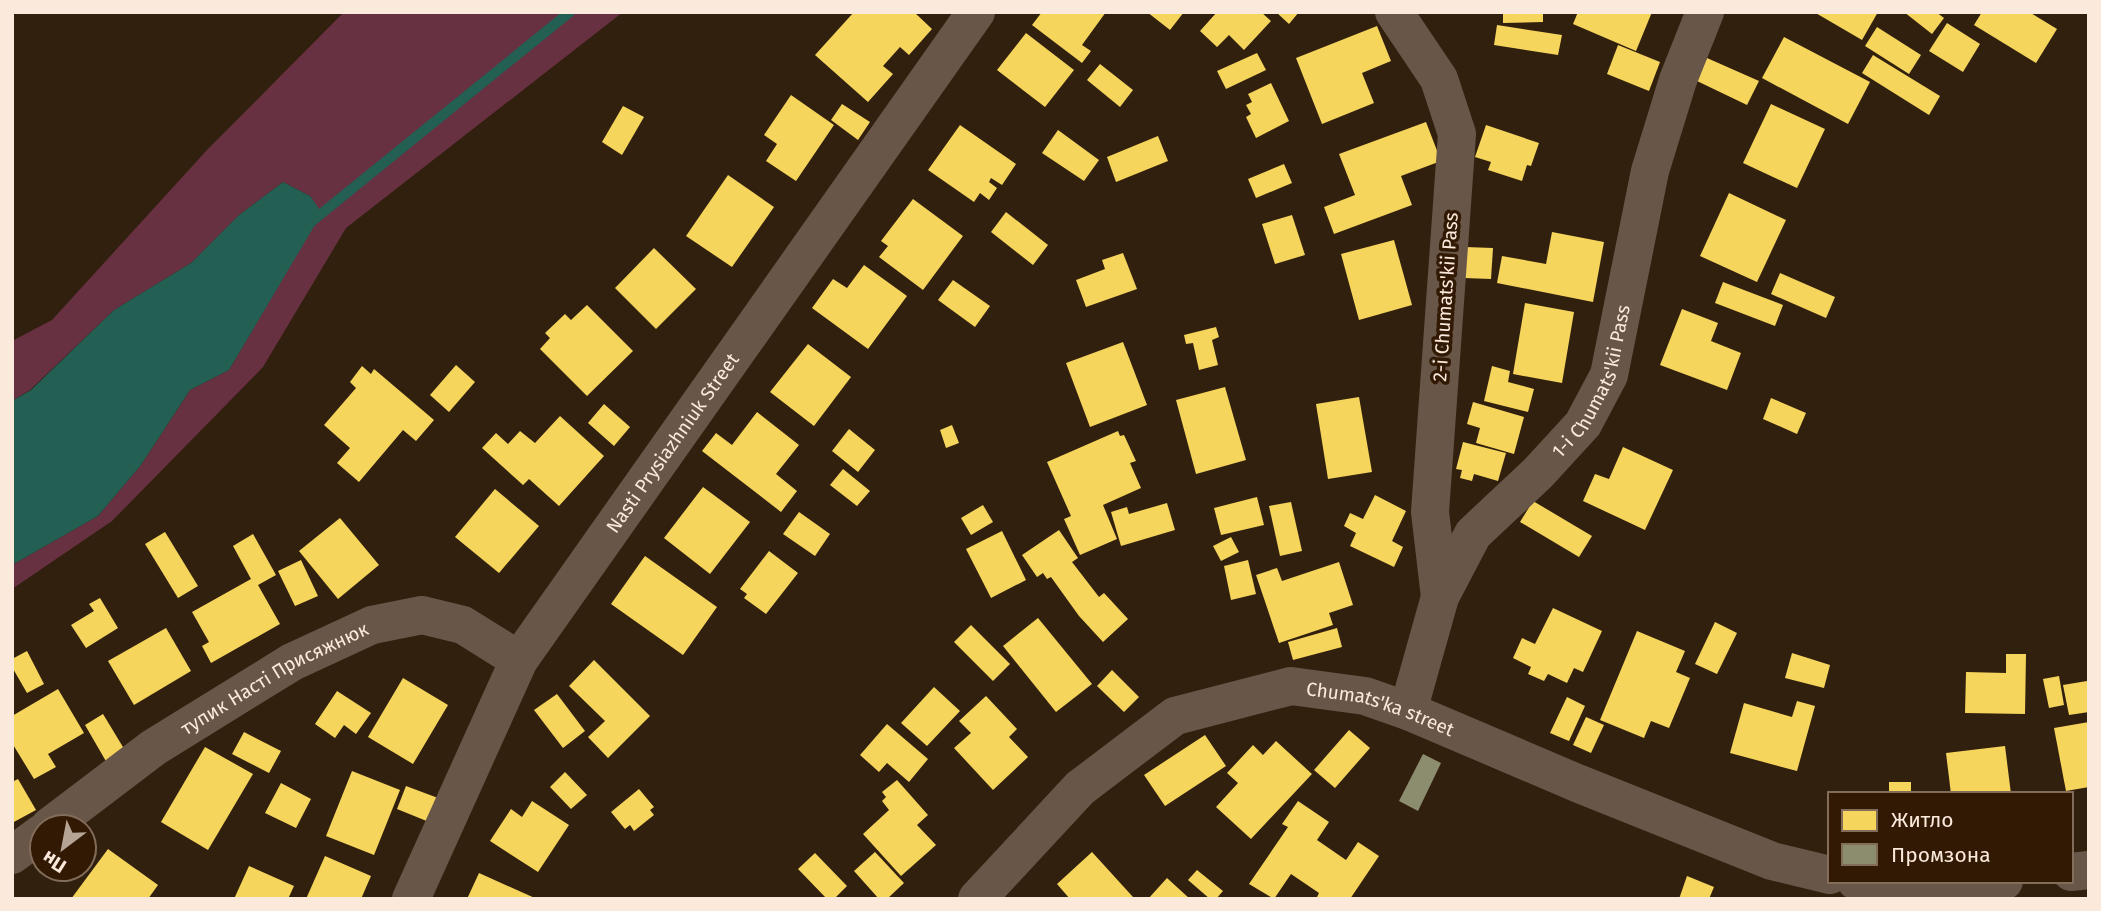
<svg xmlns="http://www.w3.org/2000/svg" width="2101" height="911" font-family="'Fira Sans',sans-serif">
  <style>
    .green { fill: #673141 }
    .water { fill: #235f52 }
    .homes { fill: #f6d55c }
    .industry { fill: #8c8c6e }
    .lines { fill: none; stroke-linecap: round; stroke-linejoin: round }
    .stream { stroke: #235f52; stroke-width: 10 }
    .minor { stroke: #685749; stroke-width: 38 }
    .tertiary { stroke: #685749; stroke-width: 38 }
    .labels { text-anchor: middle; stroke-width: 7; stroke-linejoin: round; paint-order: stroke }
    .street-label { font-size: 19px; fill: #fbe9dc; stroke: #311904 }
  </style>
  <rect width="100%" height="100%" fill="#32200f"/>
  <path class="green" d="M344,12h279l-277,216 -83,139 -151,154 -100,68v-24l86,-49 43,-51 49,-75 39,-20 92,-157 -11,-17 -27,-14 -44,33 -48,48 -77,47 -84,80 -18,11v-60l40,-21 155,-170z"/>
  <path class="water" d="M283,182l27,14 12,17 -93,157 -39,20 -49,75 -43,51 -86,49v-164l19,-11 83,-80 77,-47 48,-48z"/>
  <g class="homes">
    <path d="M854,12h60l18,17 -23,26 -9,-8 -17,19 10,8 -25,28 -53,-47z"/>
    <path d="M1042,12h64l-24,33 9,6 -9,12 -50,-38z"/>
    <path d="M1147,12h37l-14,18z"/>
    <path d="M1217,12h44l10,9 -27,29 -15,-15 -12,12 -17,-16z"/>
    <path d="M1276,12h23l-10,12z"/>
    <path d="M1503,12h40v10l-40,1z"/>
    <path d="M1578,12h74l-16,39 -63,-27z"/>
    <path d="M1814,12h64l-16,28z"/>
    <path d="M1904,12h32l8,6 -12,16z"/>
    <path d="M1982,12h47l28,17 -21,34 -62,-38z"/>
    <path d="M1947,23l33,21 -17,28 -34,-21z"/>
    <path d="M1497,25l65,10 -4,20 -64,-10z"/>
    <path d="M1377,26l14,35 -29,12 12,30 -52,21 -26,-66z"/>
    <path d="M1877,27l44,28 -12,19 -44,-28z"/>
    <path d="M1026,33l48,37 -29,37 -48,-37z"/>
    <path d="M1784,37l86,45 -22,42 -86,-46z"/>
    <path d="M1618,45l42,17 -11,29 -42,-17z"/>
    <path d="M1257,53l9,17 -40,19 -9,-18z"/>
    <path d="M1873,55l67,41 -11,19 -67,-42z"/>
    <path d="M1707,58l52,23 -12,24 -50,-24z"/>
    <path d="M1100,64l33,26 -13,17 -33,-27z"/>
    <path d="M1271,83l18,38 -33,17 -10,-21 5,-3 -5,-9 6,-3 -4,-8z"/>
    <path d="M791,95l43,30 -38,56 -30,-20 11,-17 -13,-9z"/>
    <path d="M842,104l28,18 -12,18 -27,-20z"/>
    <path d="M1771,104l54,25 -28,59 -54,-25z"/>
    <path d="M623,106l21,11 -22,38 -20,-13z"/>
    <path d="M1426,122l15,39 -40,15 11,29 -78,29 -10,-27 31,-12 -16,-41z"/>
    <path d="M960,125l56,39 -14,21 -11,-7 -2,4 8,6 -8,12 -9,-7 -6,9 -46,-32z"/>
    <path d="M1486,125l53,18 -8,23 -4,-1 -5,16 -34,-11 3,-8 -16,-5z"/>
    <path d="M1058,130l41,30 -15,21 -42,-28z"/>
    <path d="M1158,136l10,25 -52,21 -9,-25z"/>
    <path d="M1284,164l8,19 -36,15 -8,-19z"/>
    <path d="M728,175l46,32 -42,60 -46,-31z"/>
    <path d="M1729,193l57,27 -29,62 -57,-26z"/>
    <path d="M913,199l50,37 -40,54 -44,-33 9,-11 -7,-5z"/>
    <path d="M1006,212l42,33 -15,20 -42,-33z"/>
    <path d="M1292,215l13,40 -30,9 -13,-40z"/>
    <path d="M1552,232l52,10 -11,60 -96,-19 5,-27 44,8z"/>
    <path d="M1394,240l18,65 -53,15 -18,-66z"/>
    <path d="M1465,247l28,1 -2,31 -27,-1z"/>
    <path d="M654,248l42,41 -40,40 -41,-41z"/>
    <path d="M1123,253l14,36 -51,18 -10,-27 29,-11 -3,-9z"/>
    <path d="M864,265l43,31 -39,53 -56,-41 21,-29 14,9z"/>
    <path d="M1780,273l55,24 -9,21 -55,-24z"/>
    <path d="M953,280l37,26 -15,21 -37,-27z"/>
    <path d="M1723,282l60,23 -8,21 -60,-23z"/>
    <path d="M1525,303l49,9 -12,71 -49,-9z"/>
    <path d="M587,305l46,46 -46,45 -47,-47 10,-11 -5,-5 20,-19 6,6z"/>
    <path d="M1682,309l36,14 -7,18 30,12 -14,37 -67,-25z"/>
    <path d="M1216,327l3,10 -7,3 6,25 -19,5 -6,-27 -7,1 -2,-9z"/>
    <path d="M1123,342l24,63 -57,22 -24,-64z"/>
    <path d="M808,344l43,33 -37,49 -44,-34z"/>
    <path d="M456,365l19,17 -26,30 -19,-17z"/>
    <path d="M362,366l9,8 3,-5 60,51 -18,21 -13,-11 -44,52 -22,-19 13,-15 -26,-23 32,-37 -6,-6z"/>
    <path d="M1492,366l18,5 -2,11 26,7 -6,23 -44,-11z"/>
    <path d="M1225,387l21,73 -50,14 -20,-74z"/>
    <path d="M1359,397l13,75 -44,7 -12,-75z"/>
    <path d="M1771,398l35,15 -9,21 -34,-15z"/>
    <path d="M1473,402l51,15 -10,37 -38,-11 4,-15 -13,-4z"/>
    <path d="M604,404l26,23 -16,19 -26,-23z"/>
    <path d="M757,412l42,33 -23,29 21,17 -16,21 -79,-61 14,-18 16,12z"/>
    <path d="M560,416l44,40 -45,50 -30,-27 -6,6 -41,-37 14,-15 12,11 12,-13 15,12z"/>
    <path d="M952,425l7,18 -13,5 -6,-18z"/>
    <path d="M849,429l26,21 -17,22 -26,-21z"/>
    <path d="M1118,431l2,5 4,-1 12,26 -6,2 11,25 -38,17 14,34 -37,16 -16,-36 7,-3 -24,-54z"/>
    <path d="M1463,442l43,11 -8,28 -24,-7 -2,7 -12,-3 2,-8 -6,-1z"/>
    <path d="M1623,447l50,23 -28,60 -62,-29 12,-27 14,5z"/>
    <path d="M843,469l27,22 -13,15 -27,-21z"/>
    <path d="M703,487l47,35 -40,52 -46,-36z"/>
    <path d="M495,489l44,37 -40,47 -44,-36z"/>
    <path d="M1375,495l31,16 -14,30 11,6 -9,20 -44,-21 6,-13 -12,-7 6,-13 13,6z"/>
    <path d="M1257,497l7,28 -43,10 -7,-27z"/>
    <path d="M1533,501l59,35 -13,21 -59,-35z"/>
    <path d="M1291,502l11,49 -22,5 -11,-50z"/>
    <path d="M1167,503l8,27 -54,16 -10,-34 16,-5 2,7z"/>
    <path d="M983,505l10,17 -22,13 -10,-17z"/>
    <path d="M799,512l31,22 -15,22 -32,-22z"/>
    <path d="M340,518l39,47 -41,34 -39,-48z"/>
    <path d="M1059,530l19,28 -6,4 27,35 5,-4 24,26 -25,23 -24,-26 -28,-39 -4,2 -4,-6 -6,4 -15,-22z"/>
    <path d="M1002,531l24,49 -35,18 -25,-49z"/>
    <path d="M165,532l33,54 -20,12 -33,-54z"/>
    <path d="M253,534l23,41 -18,10 22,39 -69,39 -9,-17 7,-4 -17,-30 59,-33 -18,-33z"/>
    <path d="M1231,537l8,15 -18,9 -8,-15z"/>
    <path d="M769,551l29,22 -32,41 -22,-16 3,-4 -7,-5z"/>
    <path d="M645,556l72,51 -34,48 -72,-51z"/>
    <path d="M301,560l17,36 -23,10 -17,-35z"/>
    <path d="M1248,560l8,34 -25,6 -7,-34z"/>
    <path d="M1339,562l14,43 -24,8 4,12 -54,18 -23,-68 21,-7 5,13z"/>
    <path d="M100,598l18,30 -32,20 -15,-23 23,-14 -5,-7z"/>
    <path d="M1553,608l49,23 -19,41 -9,-4 -7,15 -19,-9 -4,7 -16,-7 3,-7 -18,-9 9,-20 13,6z"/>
    <path d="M1038,618l54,66 -36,28 -53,-66z"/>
    <path d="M1715,622l22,11 -20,41 -22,-10z"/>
    <path d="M971,625l39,39 -17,17 -39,-39z"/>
    <path d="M166,628l25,43 -57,34 -26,-44z"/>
    <path d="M1337,628l5,19 -49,13 -5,-18z"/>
    <path d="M1637,631l48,20 -9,21 14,6 -21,50 -18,-7 -7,17 -44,-18z"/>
    <path d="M27,651l17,33 -17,9 -15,-26v-8z"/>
    <path d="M1792,653l38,12 -6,23 -39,-10z"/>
    <path d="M2006,654h20l-1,60 -60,-1 1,-41 40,1z"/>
    <path d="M594,660l56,56 -42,42 -20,-21 17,-16 -36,-35z"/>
    <path d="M1112,670l27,27 -15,15 -27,-26z"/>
    <path d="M2059,676l5,29 -15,3 -6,-29z"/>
    <path d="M403,678l45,27 -35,59 -45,-27z"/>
    <path d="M2087,681l2,31 -20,3 -6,-30z"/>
    <path d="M934,687l26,24 -33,35 -26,-23z"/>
    <path d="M58,689l26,44 -36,21 8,13 -22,12 -22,-36v-27z"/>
    <path d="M337,691l34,22 -15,21 -12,-9 -9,13 -20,-14z"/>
    <path d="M557,694l28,37 -22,17 -29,-38z"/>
    <path d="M986,696l31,33 -8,8 19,20 -35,33 -39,-42 17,-15 -12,-12z"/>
    <path d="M1567,697l18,9 -16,35 -19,-8z"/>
    <path d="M1797,701l18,5 -18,65 -67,-18 14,-50 48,14z"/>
    <path d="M103,714l23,38 -19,11 -22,-38z"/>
    <path d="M1586,717l18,8 -13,28 -18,-8z"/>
    <path d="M2089,722v65l-23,4 -12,-63z"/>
    <path d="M887,724l41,35 -19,23 -22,-19 -8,9 -19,-17z"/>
    <path d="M1349,730l21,18 -35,40 -21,-18z"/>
    <path d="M244,732l37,19 -12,22 -37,-19z"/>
    <path d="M1205,735l21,31 -61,40 -21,-31z"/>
    <path d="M1276,741l36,33 -61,65 -35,-32 22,-24 -11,-10 26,-28 10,10z"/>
    <path d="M2005,746l6,48h-60l-5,-41z"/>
    <path d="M205,747l48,27 -45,76 -47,-28z"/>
    <path d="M352,771l48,19 -26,65 -48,-19z"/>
    <path d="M565,772l22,23 -16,14 -21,-22z"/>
    <path d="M18,779l18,31 -24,13v-41z"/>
    <path d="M897,780l31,35 -11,10 19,20 -35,31 -38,-42 26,-24 -7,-9 4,-4 -4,-5z"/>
    <rect x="1889" y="782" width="22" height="12"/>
    <path d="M281,783l30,16 -15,29 -31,-15z"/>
    <path d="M406,786l32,12 -9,24 -32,-13z"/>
    <path d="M639,789l15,18 -4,3 4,5 -20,16 -4,-6 -5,4 -14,-17z"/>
    <path d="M532,801l37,24 -31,47 -48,-31 21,-32 11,8z"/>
    <path d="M1298,801l31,21 -12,18 29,20 12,-18 21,14 -29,43h-34l3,-6 -28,-19 -17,25 -25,-15 39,-57 -6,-3z"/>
    <path d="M108,849l50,36 -10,14h-77z"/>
    <path d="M875,852l29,31 -17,16h-8l-25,-28z"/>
    <path d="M1092,852l41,45 -2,2h-61l-13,-15z"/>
    <path d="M815,853l32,33 -13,13h-7l-29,-30z"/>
    <path d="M325,856l46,20 -10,23h-55z"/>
    <path d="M249,866l45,20 -6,13h-54z"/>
    <path d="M1197,870l26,21 -7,8h-6l-22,-19z"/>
    <path d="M479,873l58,26h-70z"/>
    <path d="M1687,876l27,11 -5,12h-30z"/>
    <path d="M1167,878l23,21h-42z"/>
  </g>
  <path class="industry" d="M1423,754l18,9 -23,48 -19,-10z"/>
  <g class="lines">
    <path class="stream" d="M311,222l259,-210"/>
    <g class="minor">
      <path d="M1394,12l45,67 18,55 -27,378 10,85"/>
      <path id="s1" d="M1408,711l32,-114 33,-63 65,-61 45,-49 26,-49 41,-204 28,-91 27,-68"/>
      <path id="s2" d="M49,827l104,-79 139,-86 80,-37 50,-10 41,10 56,35"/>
      <path d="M12,855l30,-22"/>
      <path id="s3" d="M411,899l108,-239 457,-648"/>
    </g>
    <g class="tertiary">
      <path d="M2071,872l18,-2"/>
      <path d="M1856,881l10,3 122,-1 16,-2"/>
      <path id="s4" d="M977,899l103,-111 95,-72 116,-30 74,10 43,15 169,72 195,78 58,14"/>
    </g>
  </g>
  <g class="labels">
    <g class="street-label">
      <text transform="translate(1445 297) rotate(-86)" y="7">2-i Chumats'kii Pass</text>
      <text dy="7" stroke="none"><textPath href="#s1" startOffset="388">1-i Chumats'kii Pass</textPath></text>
      <text dy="7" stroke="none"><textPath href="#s3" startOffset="528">Nasti Prysiazhniuk Street</textPath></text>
      <text dy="7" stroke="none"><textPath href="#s2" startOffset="271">тупик Насті Присяжнюк</textPath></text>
      <text dy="7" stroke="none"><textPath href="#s4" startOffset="483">Chumats'ka street</textPath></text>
    </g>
  </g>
  <rect width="2101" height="911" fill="none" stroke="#fbe9dc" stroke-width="28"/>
  <rect x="1828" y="792" width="245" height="91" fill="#311904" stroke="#826c5a" stroke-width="2"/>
  <rect x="1842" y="810" width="35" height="21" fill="#f6d55c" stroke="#826c5a" stroke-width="2"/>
  <text x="1891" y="827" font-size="21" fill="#fbe9dc">Житло</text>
  <rect x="1842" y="844" width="35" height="21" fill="#8c8c6e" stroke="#826c5a" stroke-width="2"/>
  <text x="1891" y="862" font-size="21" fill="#fbe9dc">Промзона</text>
  <g transform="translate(63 848) rotate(212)"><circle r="33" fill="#311904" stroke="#826c5a" stroke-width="2"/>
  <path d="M0-5L12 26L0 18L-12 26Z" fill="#b5a394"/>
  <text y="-10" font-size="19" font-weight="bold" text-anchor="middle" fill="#fbe9dc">Пн</text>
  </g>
</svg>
